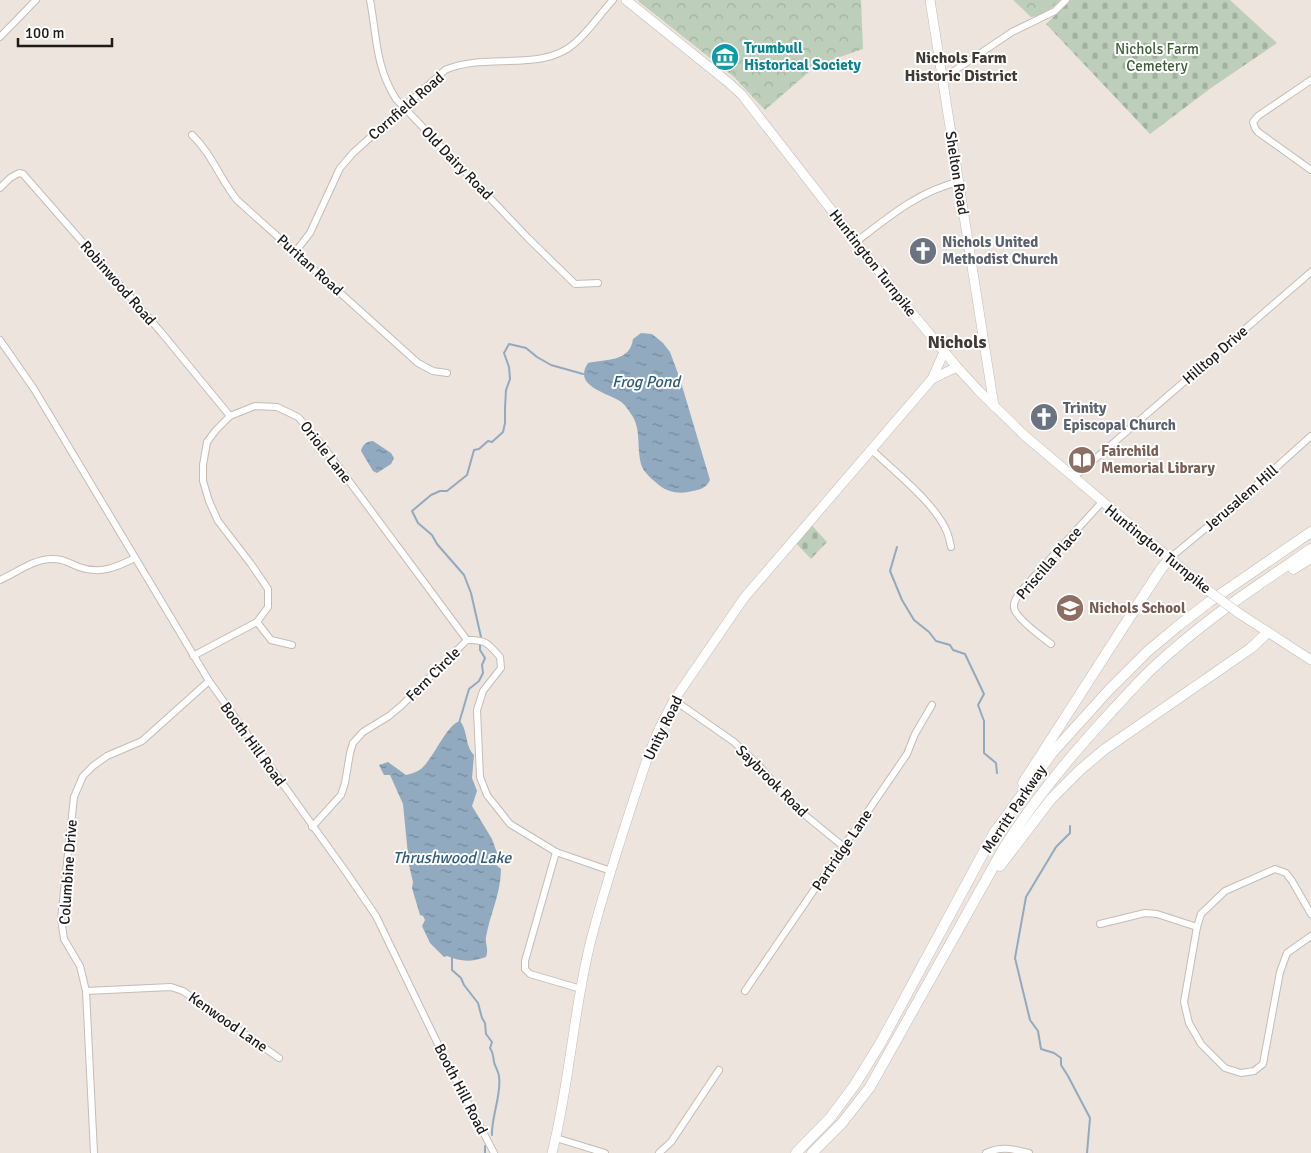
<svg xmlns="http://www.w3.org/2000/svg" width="1311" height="1153" font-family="Signika,sans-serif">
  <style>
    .cemetery { fill: url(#cemetery-stones) }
    .park { fill: url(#park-crowns) }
    .water { fill: url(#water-ripples) }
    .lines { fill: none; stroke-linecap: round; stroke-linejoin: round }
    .stream { stroke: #91aabf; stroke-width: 2 }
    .minor-casing { stroke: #c5bcb6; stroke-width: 8 }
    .major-casing { stroke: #c5bcb6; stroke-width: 10 }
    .highway-casing { stroke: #c5bcb6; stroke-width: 11 }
    .minor { stroke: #fff; stroke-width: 6 }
    .major { stroke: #fff; stroke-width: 9 }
    .highway { stroke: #fff; stroke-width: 10 }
    .major-bridge-casing { stroke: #c5bcb6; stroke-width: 10; stroke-linecap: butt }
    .major-bridge { stroke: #fff; stroke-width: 9 }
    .labels { text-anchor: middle; stroke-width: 4; stroke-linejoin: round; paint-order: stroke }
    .culture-label { font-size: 15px; font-weight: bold; fill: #0d838f; stroke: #fff; text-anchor: start }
    .park-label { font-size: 15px; fill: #3e5f39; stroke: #fff }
    .street-label { font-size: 15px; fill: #1e1a18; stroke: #fff }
    .worship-label { font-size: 15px; font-weight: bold; fill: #5b616d; stroke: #fff; text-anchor: start }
    .education-label { font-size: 15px; font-weight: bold; fill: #785e54; stroke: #fff; text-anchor: start }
    .neighbourhood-label { font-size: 16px; font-weight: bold; fill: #413a35; stroke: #fff }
    .water-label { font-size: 16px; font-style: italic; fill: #305c7c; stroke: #fff }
    .quarter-label { font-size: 18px; font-weight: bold; fill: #413a35; stroke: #fff }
  </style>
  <defs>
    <pattern id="cemetery-stones" width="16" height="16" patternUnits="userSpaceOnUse" patternTransform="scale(1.25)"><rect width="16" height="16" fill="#bdcfba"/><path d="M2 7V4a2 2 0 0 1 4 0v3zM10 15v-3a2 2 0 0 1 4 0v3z" fill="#a2b19f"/></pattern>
    <pattern id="park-crowns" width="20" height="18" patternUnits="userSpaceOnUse" patternTransform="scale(1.25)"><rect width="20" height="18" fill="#bdcfba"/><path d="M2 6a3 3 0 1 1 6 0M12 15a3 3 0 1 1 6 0" fill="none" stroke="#a2b19f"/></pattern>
    <pattern id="water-ripples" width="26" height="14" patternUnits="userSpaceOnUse" patternTransform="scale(1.25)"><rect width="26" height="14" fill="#91aabf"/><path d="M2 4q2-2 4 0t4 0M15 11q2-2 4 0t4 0" fill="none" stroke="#768a9a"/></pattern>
  </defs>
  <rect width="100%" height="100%" fill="#ede4de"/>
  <g class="cemetery">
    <path d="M1071,0h159l47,43 -66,45 -61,46 -104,-110z"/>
    <path d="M808,521l19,21 -16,17 -19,-20z"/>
  </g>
  <g class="park">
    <path d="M639,0h222l2,49 -46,16 -52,45 -31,-33 -96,-76z"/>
    <path d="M1013,0h47c-9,9 -16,15 -29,17z"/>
  </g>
  <g class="water">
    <path d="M641,333l11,1 11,9 7,9 10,27 30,101c-4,9 -12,10 -22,12 -10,2 -20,0 -28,-6 -6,-5 -13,-11 -17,-17 -8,-17 0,-39 -12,-55 -3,-5 -7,-11 -13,-14 -14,-8 -45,-15 -30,-37 18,-4 42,-1 45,-24z"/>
    <path d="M373,441l18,12 3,5 -3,6 -14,9 -4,-2 -12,-20c1,-6 6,-10 12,-10z"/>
    <path d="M460,721c8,10 5,25 14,34l-2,23 5,13 -5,15 20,33 5,14 -2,11 6,5c0,24 -11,45 -15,68 -1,7 3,12 0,20 -14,5 -25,5 -39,-1l-3,1 -14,-14 -8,-17 3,-6 -2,-4 -3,-1 -8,-27 1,-6 -4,-17 -6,-61 -13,-29h-6l-5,-10 9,-3 18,13c5,-1 11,-3 15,-6 13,-11 25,-44 39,-48z"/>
  </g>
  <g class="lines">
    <g class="stream">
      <path d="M897,547l-7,24 12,29 12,20 15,12 7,9 14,4 3,5 12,4 19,40 -6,11 6,16v32l12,10 1,10"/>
      <path d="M481,637l-10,-44 -7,-18 -27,-31 -5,-9 -14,-12 -6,-12 19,-16 9,-4h7l20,-16 7,-25 5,-1 9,-8 4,1 11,-10 2,-9v-15l1,-18 4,-11 -1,-12 -5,-14 5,-9 17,4 11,9 14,8 32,9"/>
      <path d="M459,723l10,-34 10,-8 4,-8 -1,-8 3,-7 -5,-8v-6"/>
      <path d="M1070,826v7l-14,14 -30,50 -11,61 15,62 8,11 3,18 13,4 7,5v7l7,11 22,42 -3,35"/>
      <path d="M452,958v12l9,8 3,7 14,18 4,15 3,5 1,11 6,8 -2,6c4,6 3,8 4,14 1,5 5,10 5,15 3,15 -8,42 -7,58"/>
      <path d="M485,1153v-7"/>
    </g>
    <defs>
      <g id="minor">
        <path d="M370,0c7,36 5,66 26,99l131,138 48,47 23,-1"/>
        <path d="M0,37l36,-37"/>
        <path d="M942,79l70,-47 43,-21 11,-11"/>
        <path d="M1311,80l-53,36 -5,6 2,6 3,4 53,38"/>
        <path d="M192,135c20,19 28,44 45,65l181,163 15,8 14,2"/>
        <path d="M0,188l10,-10 9,-5 4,1 138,158 69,84"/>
        <path d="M856,242c31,-24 63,-51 102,-60"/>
        <path d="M296,251l14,-18 30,-65 13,-15 92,-83c40,-18 97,3 130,-27 14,-12 25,-29 38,-43"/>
        <path d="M0,340l34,49 175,292 137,191 30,44 72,149 46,88"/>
        <path d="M872,450c23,22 63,53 75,82 2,5 3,10 4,15"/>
        <path d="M1074,477l237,-205"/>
        <path d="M1170,558l71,-59 70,-63"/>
        <path d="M0,580c16,-7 32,-20 50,-21 11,-1 19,4 29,8 21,8 38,0 56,-9"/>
        <path d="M257,622l14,18 21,5"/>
        <path d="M1051,644c-8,-6 -36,-27 -37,-36 -1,-7 4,-13 8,-18l80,-88"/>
        <path d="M193,656l64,-34 11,-15v-18l-17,-25 -33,-43 -9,-20 -6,-20v-16l4,-23 9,-12 14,-14 25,-10 22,1 21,10 25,29 144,194"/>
        <path d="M674,700l60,42 25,24 36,41 49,40"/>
        <path d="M312,827l29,-32 4,-12 5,-30 3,-10 10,-11 26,-16 12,-10 66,-66c18,-1 22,4 33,17l1,11 -18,23 -6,19 3,67 7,18 23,29 46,28 55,19"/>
        <path d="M556,852l-31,109v8l5,5 51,15"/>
        <path d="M1311,914l-19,-33 -6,-8 -11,-4 -50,22 -24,23 -4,13 -13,75 5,21 12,21 24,24 16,5 13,-2 9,-7 17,-92 7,-19 24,-17"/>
        <path d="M1100,924l45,-11 12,1 40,13"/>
        <path d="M86,991l85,-4 12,4 96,67"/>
        <path d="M745,991l162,-237 8,-20 17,-29"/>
        <path d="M556,1138l49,15"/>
        <path d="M94,1153l-8,-162 -6,-25 -16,-27 -3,-20 13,-122 9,-21 10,-10 14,-10 35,-15 67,-60"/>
        <path d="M659,1153l12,-11 48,-72"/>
        <path d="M986,1153c16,-7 26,-4 43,0"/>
      </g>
      <g id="major">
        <path d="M626,0l103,83 13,12 160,206 55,66 22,24 45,44 182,154"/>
        <path d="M930,0l64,406"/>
        <path d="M932,379l25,-12"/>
        <path d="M1240,614l71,46"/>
        <path d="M552,1153c18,-70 21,-143 39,-213 16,-62 37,-123 57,-184l12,-29 14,-27 70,-102 188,-219 12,-27"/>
      </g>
      <g id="highway">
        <path d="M1293,569l18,-11"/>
        <path d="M1023,783l117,-182 21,-32 9,-11"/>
        <path d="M1000,866l51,-67 29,-29 25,-21 146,-101 16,-15"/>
        <path d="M796,1153l34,-35 24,-32 26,-42 114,-211 58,-80 56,-62 40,-40 30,-25 31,-24 102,-70"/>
        <path d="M812,1153l30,-30 28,-36 135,-241c31,-49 67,-92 106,-134 20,-22 39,-43 62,-62 43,-38 91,-69 138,-101"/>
      </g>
    </defs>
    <use href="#minor" class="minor-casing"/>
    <use href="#major" class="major-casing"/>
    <use href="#highway" class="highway-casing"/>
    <use href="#minor" class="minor"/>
    <use href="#major" class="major"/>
    <use href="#highway" class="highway"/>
    <defs>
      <path id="major-bridge" d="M1206,589l34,25"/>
    </defs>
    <use href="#major-bridge" class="major-bridge-casing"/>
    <use href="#major-bridge" class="major-bridge"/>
  </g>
  <defs>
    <symbol id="museum-disc" viewBox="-11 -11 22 22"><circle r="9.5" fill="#0f9aa8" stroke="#fff"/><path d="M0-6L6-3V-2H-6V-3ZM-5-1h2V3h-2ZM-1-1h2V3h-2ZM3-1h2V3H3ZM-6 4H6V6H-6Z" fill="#fff"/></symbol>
    <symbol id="church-disc" viewBox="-11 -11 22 22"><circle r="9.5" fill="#6b7280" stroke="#fff"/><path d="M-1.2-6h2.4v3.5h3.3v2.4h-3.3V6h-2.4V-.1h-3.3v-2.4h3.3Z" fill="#fff"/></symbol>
    <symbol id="library-disc" viewBox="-11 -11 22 22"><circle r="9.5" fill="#8d6e63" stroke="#fff"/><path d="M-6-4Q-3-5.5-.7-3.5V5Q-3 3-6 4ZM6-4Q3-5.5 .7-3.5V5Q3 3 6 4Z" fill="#fff"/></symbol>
    <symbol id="school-disc" viewBox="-11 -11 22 22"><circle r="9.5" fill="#8d6e63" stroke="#fff"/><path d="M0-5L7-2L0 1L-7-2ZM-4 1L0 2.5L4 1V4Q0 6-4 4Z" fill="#fff"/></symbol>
  </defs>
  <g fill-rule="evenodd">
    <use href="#museum-disc" x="709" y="41" width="32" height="32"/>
    <use href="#church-disc" x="907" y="235" width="32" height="32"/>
    <use href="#church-disc" x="1028" y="401" width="32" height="32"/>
    <use href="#library-disc" x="1066" y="444" width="32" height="32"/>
    <use href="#school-disc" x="1054" y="592" width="32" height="32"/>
  </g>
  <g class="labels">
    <g class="culture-label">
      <text x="744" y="53">Trumbull<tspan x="744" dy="17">Historical Society</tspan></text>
    </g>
    <g class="park-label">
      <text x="1157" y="54">Nichols Farm<tspan x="1157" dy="17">Cemetery</tspan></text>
    </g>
    <g class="street-label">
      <text transform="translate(406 106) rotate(-41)" y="5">Cornfield Road</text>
      <text transform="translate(457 163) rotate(46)" y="5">Old Dairy Road</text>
      <text transform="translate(957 173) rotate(81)" y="5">Shelton Road</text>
      <text transform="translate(873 263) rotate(52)" y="5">Huntington Turnpike</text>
      <text transform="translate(310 265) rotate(42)" y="5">Puritan Road</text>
      <text transform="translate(118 283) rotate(49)" y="5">Robinwood Road</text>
      <text transform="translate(1215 355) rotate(-41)" y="5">Hilltop Drive</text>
      <text transform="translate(326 452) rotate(52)" y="5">Oriole Lane</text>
      <text transform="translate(1241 498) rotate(-41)" y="5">Jerusalem Hill</text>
      <text transform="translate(1158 549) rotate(39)" y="5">Huntington Turnpike</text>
      <text transform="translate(1049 563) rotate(-49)" y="5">Priscilla Place</text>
      <text transform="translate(433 674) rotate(-45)" y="5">Fern Circle</text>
      <text transform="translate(663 728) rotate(-64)" y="5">Unity Road</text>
      <text transform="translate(253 744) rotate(54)" y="5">Booth Hill Road</text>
      <text transform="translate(772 781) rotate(45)" y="5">Saybrook Road</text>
      <text transform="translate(1014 809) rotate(-56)" y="5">Merritt Parkway</text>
      <text transform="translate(842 850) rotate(-56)" y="5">Partridge Lane</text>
      <text transform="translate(68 872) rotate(-86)" y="5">Columbine Drive</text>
      <text transform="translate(228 1022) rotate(35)" y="5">Kenwood Lane</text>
      <text transform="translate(461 1089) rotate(63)" y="5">Booth Hill Road</text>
    </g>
    <g class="worship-label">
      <text x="942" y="247">Nichols United<tspan x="942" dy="17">Methodist Church</tspan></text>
      <text x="1063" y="413">Trinity<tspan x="1063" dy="17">Episcopal Church</tspan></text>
    </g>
    <g class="education-label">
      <text x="1101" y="456">Fairchild<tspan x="1101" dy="17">Memorial Library</tspan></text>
      <text x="1089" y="613">Nichols School</text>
    </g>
    <g class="neighbourhood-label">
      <text x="961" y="63">Nichols Farm<tspan x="961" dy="18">Historic District</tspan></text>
    </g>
    <g class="water-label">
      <text x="646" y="387">Frog Pond</text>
      <text x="452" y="863">Thrushwood Lake</text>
    </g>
    <g class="quarter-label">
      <text x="957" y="348">Nichols</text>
    </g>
  </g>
  <path d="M18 38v8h94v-8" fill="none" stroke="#1e1a18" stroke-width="2.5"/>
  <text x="25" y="38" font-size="15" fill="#1e1a18" stroke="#ffffff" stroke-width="4" paint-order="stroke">100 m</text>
</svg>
